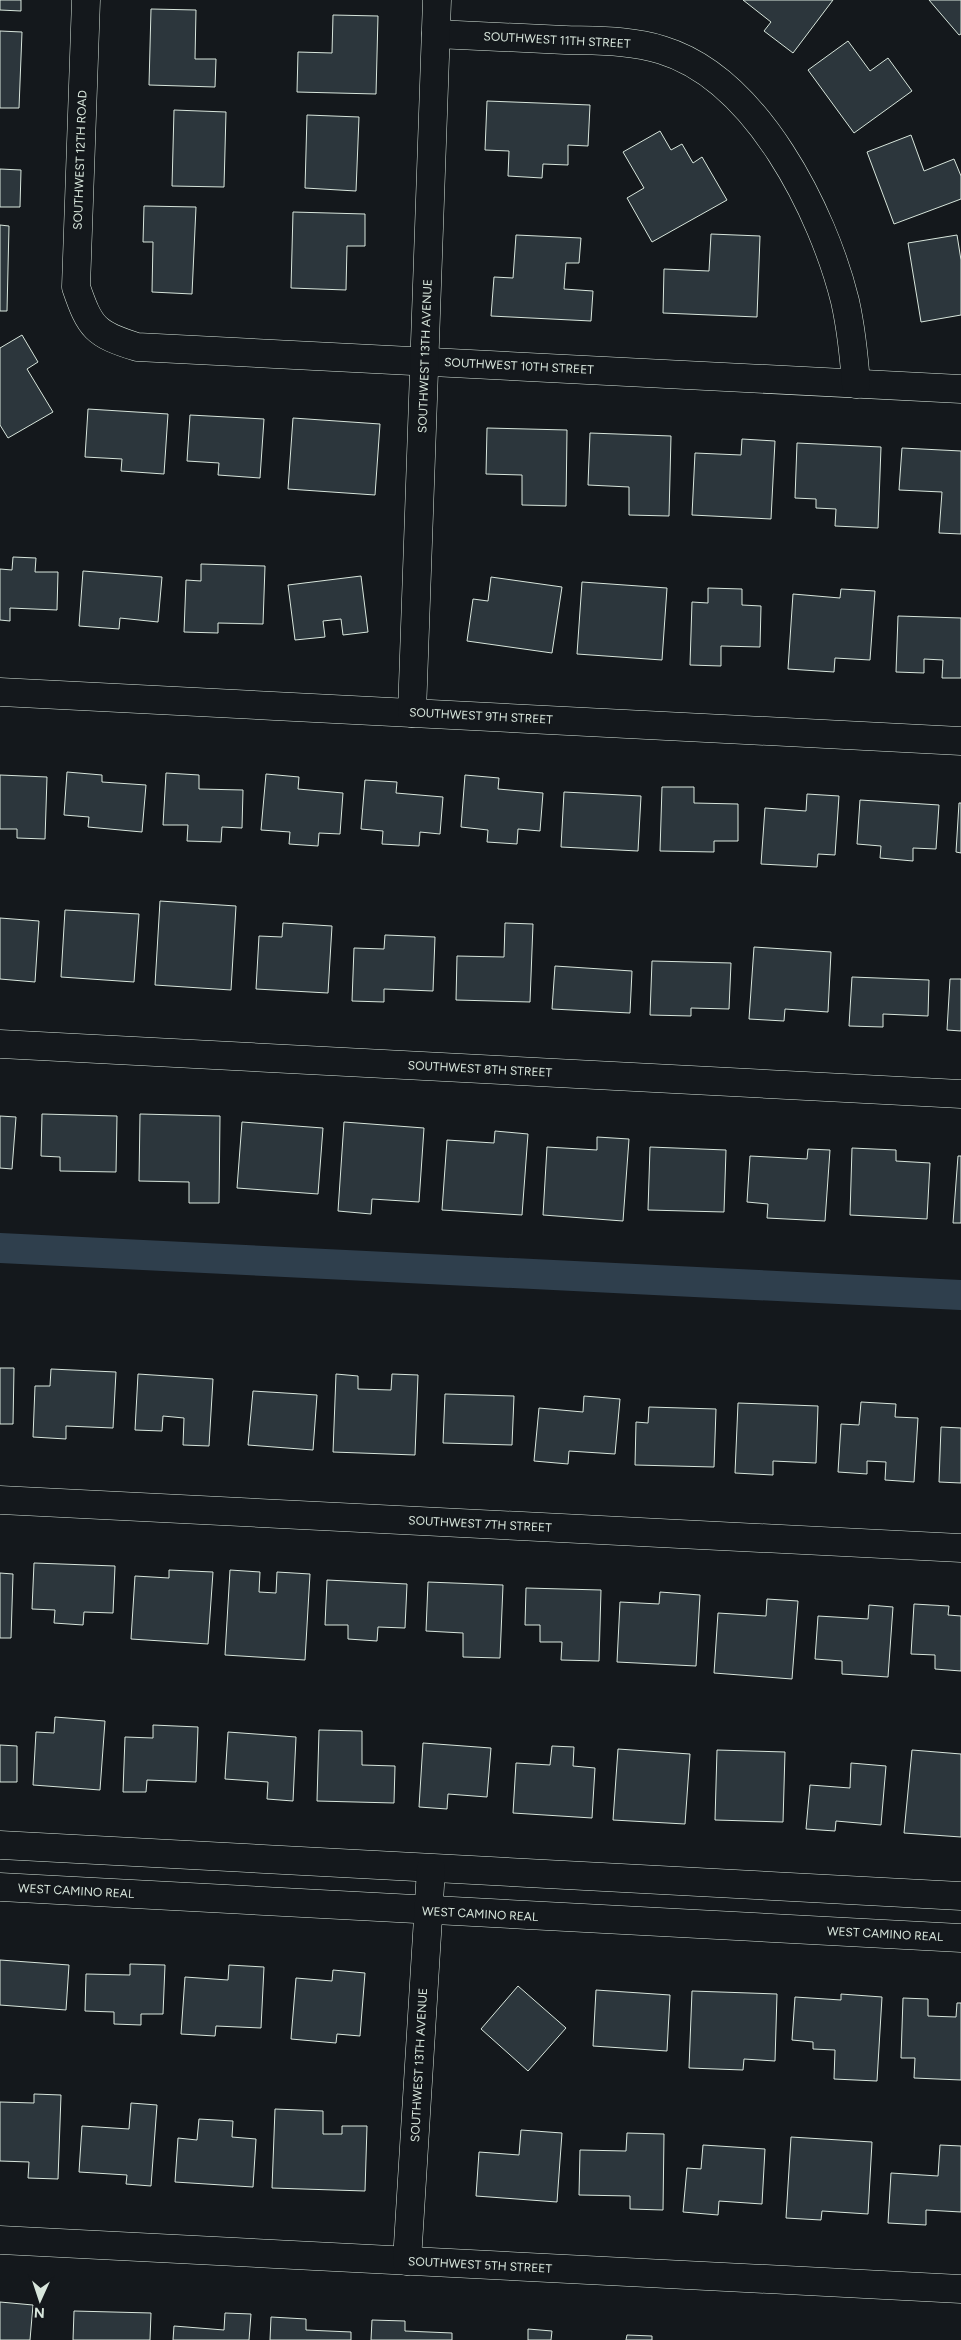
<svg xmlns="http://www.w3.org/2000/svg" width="961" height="2340" font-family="Figtree,sans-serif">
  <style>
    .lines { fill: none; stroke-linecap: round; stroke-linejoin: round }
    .canal { stroke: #2f3f4d; stroke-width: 30 }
    .building { fill: #2c363c; stroke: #d8e6dc }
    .minor-casing { stroke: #d8e6dc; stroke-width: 29 }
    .minor { stroke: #14181c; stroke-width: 28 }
    .labels { text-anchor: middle; stroke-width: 4; stroke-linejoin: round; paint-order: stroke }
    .street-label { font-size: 12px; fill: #d8e6dc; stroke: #14181c }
  </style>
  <rect width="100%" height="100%" fill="#14181c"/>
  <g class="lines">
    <path class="canal" d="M0,1248l961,47"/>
  </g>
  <g class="building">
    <path d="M0,0h21v11l-21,-1z"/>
    <path d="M743,0h90l-40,53 -29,-22 7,-9z"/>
    <path d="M929,0h32v34l-2,1z"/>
    <path d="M151,9l45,1 -1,49h21l-1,28 -66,-2z"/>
    <path d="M333,15l45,1 -2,78 -79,-2 1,-40 34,1z"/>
    <path d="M0,31l22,1 -3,76h-19z"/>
    <path d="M848,41l22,30 18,-13 24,33 -58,42 -46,-63z"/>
    <path d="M487,101l103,4 -2,41 -20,-1v20l-25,-1 -1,14 -34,-2 1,-25 -24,-1z"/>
    <path d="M174,110l52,2 -2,75 -52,-1z"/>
    <path d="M307,115l52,2 -3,74 -51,-3z"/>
    <path d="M660,131l11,19 11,-6 11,19 9,-6 25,43 -75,42 -25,-44 17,-10 -21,-36z"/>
    <path d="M911,135l13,36 30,-12 7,17v23l-67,25 -27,-72z"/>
    <path d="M0,169l21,1 -1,37h-20z"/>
    <path d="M144,206l52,1 -4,87 -40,-2 1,-50h-10z"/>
    <path d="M293,212l72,2v32h-18l-1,44 -55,-2z"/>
    <path d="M0,225l9,1 -2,85h-7z"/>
    <path d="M711,234l49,2 -3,81 -94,-4 1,-44 45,2z"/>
    <path d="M516,235l65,3 -2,25h-13l-2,26 29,2 -2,30 -100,-5 3,-39 19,1z"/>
    <path d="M957,235l4,25v55l-40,7 -13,-79z"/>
    <path d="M22,335l16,27 -11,7 26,43 -45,26 -8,-13v-77z"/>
    <path d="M88,409l80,5 -4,60 -43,-3 1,-12 -37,-2z"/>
    <path d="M190,415l74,4 -4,59 -42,-3 1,-12 -32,-2z"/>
    <path d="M293,418l87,6 -5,71 -87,-6z"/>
    <path d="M487,428l80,2 -1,76 -44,-1v-30l-36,-1z"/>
    <path d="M590,433l81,3 -2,80 -40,-1v-28l-41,-2z"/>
    <path d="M742,439l33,2 -4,78 -79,-4 3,-62 46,2z"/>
    <path d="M797,443l84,4 -3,81 -43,-2 1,-17 -20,-1v-9l-21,-1z"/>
    <path d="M902,448l59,3v83l-22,-1 3,-41 -43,-2z"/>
    <path d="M13,557l23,1 -1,14h23l-1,38 -47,-2v13l-10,-1v-51l12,1z"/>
    <path d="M201,564l64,2 -2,58 -45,-1v10l-34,-1 2,-52 15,1z"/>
    <path d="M83,571l79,6 -4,45 -38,-4 -1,11 -40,-3z"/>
    <path d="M361,576l7,56 -25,3 -2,-16 -18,2 2,16 -30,3 -7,-55z"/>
    <path d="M491,577l71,10 -10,66 -85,-12 6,-42 15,2z"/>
    <path d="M582,582l85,6 -5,72 -85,-6z"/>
    <path d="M708,588l34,1v16l19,1 -1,41 -39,-1v20l-31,-1 2,-63 16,1z"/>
    <path d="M841,589l34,2 -5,69 -35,-2 -1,14 -46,-3 5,-75 47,4z"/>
    <path d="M898,616l63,2v60h-19l1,-18 -19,-1v14l-28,-1z"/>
    <path d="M67,772l35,3v7l44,3 -4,47 -54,-5 1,-10 -25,-2z"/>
    <path d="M166,773l33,2v14l44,1 -1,38 -20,-1 -1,15 -34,-1 1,-16h-25z"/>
    <path d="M266,774l33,3 -1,12 45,4 -3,41 -21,-1 -1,13 -29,-2 1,-12 -29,-2z"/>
    <path d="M0,775l47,2 -2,62 -28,-1v-9h-17z"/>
    <path d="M465,775l34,3 -1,11 45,4 -3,38 -22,-2 -1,15 -30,-2 1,-12 -27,-3z"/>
    <path d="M365,780l32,2 -1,11 47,4 -3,37 -20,-2 -1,14 -37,-2 1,-13 -22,-2z"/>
    <path d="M662,787h32v16l44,1v37h-24v11l-54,-1z"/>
    <path d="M564,792l77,4 -3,55 -77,-4z"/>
    <path d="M807,794l32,2 -4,59 -17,-1 -1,13 -56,-3 4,-56 41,3z"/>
    <path d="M860,800l79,5 -3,44 -23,-1v13l-33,-3 1,-12 -24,-2z"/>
    <path d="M959,803h2v50l-5,-1z"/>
    <path d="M160,901l76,5 -5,84 -76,-5z"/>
    <path d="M65,910l74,4 -5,68 -73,-5z"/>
    <path d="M0,918l39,3 -4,61 -35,-3z"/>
    <path d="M283,923l49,3 -4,67 -72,-4 3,-53 23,1z"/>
    <path d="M505,923l28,1 -3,78 -74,-2 1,-44 47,1z"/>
    <path d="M385,935l50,2 -2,54 -49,-2v13l-32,-1 2,-53 30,1z"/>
    <path d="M754,947l77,5 -3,60 -43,-3 -1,12 -35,-2z"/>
    <path d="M652,961l79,2 -2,46 -38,-1v8l-41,-1z"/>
    <path d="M555,966l77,5 -2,42 -78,-4z"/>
    <path d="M852,977l77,3 -1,36 -45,-2v13l-34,-1z"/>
    <path d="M950,979h11v52l-14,-1z"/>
    <path d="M42,1114l75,2 -1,56 -56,-1v-14l-19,-1z"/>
    <path d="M140,1114l80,2 -1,87h-30v-21l-50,-1z"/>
    <path d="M0,1116l16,1 -4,52 -12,-1z"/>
    <path d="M242,1122l81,6 -5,66 -81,-6z"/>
    <path d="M344,1122l80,6 -5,74 -47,-3 -1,15 -33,-3z"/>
    <path d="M495,1131l33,3 -6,81 -80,-5 5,-70 47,3z"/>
    <path d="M597,1137l32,2 -6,82 -80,-6 4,-68 50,3z"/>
    <path d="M650,1147l76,3 -2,62 -76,-2z"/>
    <path d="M852,1148l44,2v11l34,2 -3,56 -77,-4z"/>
    <path d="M808,1149l22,1 -5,71 -58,-3 1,-14 -21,-2 3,-46 57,3z"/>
    <path d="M958,1156h3v67h-8z"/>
    <path d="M0,1368h14l-1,56h-13z"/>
    <path d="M51,1369l65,3 -3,56 -47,-2v13l-33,-2 2,-51h15z"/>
    <path d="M138,1374l75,5 -4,67 -26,-1 1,-27 -21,-2 -1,15 -27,-1z"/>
    <path d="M336,1374l22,2v13l33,1 1,-16 26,1 -3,80 -82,-3z"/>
    <path d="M253,1391l64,4 -4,55 -65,-5z"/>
    <path d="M445,1394l69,2 -2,49 -69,-2z"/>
    <path d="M584,1396l36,3 -5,55 -46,-3 -1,13 -34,-3 5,-53 44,4z"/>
    <path d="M861,1402l35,2 -1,13 23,1 -4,64 -29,-2 1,-18 -19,-1v13l-29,-2 3,-48 18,1z"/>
    <path d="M738,1403l80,3 -2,57 -43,-2v14l-38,-2z"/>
    <path d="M649,1407l67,2 -2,58 -79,-2 1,-43 12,1z"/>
    <path d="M941,1427l20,1v55l-22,-1z"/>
    <path d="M34,1563l81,3 -2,47 -29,-1 -1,13 -29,-2 1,-13 -23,-1z"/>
    <path d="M169,1570l44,2 -5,72 -77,-5 4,-63 34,2z"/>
    <path d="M230,1570l30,2 -1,20 17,1 1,-21 33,2 -5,86 -80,-5z"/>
    <path d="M0,1573l13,1 -2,64h-11z"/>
    <path d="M327,1580l80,4 -2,44 -27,-1 -1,14 -29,-2v-14h-23z"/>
    <path d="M428,1582l75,3 -3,73 -37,-1v-24l-37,-2z"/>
    <path d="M526,1588l75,2 -2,71 -38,-1 1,-18h-22v-17h-15z"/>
    <path d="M660,1592l40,3 -4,71 -79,-4 3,-60 39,2z"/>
    <path d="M767,1599l31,2 -6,78 -78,-6 4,-60 48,3z"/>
    <path d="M914,1604l35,2 -1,9 13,1v55l-26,-2v-14l-24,-1z"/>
    <path d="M869,1605l24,2 -5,70 -46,-3v-13l-27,-2 3,-43 50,3z"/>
    <path d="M55,1717l50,4 -5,69 -67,-5 3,-53 18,1z"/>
    <path d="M153,1725l45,2 -2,55 -49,-2 -1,12h-23l2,-55 28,1z"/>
    <path d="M319,1730l43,1v34l33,1 -1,37 -77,-2z"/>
    <path d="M228,1732l68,5 -3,64 -26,-2 1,-17 -43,-3z"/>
    <path d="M423,1743l68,5 -4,49 -39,-3 -1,15 -28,-2z"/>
    <path d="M0,1745l17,1v36h-17z"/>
    <path d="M552,1746l22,1 -1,19 22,2 -3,50 -79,-5 3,-50 34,2z"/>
    <path d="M618,1749l72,5 -5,70 -72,-4z"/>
    <path d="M717,1750l68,2 -2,70 -68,-2z"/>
    <path d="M912,1750l49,4v83l-57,-4z"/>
    <path d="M851,1763l35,3 -5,59 -45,-4 -1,10 -29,-2 4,-44 40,3z"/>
    <path d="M0,1960l69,5 -3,45 -66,-5z"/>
    <path d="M130,1964l35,1 -2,49h-22v11l-27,-1v-12l-29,-1 1,-37 44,1z"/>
    <path d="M229,1965l35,2 -3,61 -45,-2 -1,10 -34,-2 4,-57 43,3z"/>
    <path d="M333,1970l32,3 -5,63 -23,-2 -1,9 -45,-4 5,-61 36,3z"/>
    <path d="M518,1986l48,42 -38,43 -47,-42z"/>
    <path d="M596,1990l74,5 -3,56 -74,-5z"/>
    <path d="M692,1991l85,3 -2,67 -31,-2 -1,11 -54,-2z"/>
    <path d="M841,1994l41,3 -5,84 -43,-2 1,-29 -22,-1v-7l-21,-2 3,-43 46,3z"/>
    <path d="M903,1998l25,1v17l28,1 1,-14h4v77l-47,-2 1,-20h-14z"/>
    <path d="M34,2094l27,1 -3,84 -30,-1 1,-16 -29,-1v-59l34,1z"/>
    <path d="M131,2103l26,2 -6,81 -25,-2 1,-9 -48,-3 3,-46 47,3z"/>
    <path d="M275,2109l48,2v23h19v-8h25l-2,65 -93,-3z"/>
    <path d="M199,2119l34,2 -1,16 24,2 -3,48 -78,-5 3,-44 19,2z"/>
    <path d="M521,2130l41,3 -5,69 -81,-6 3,-44 40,3z"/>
    <path d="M627,2133l37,1 -1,76 -33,-1v-13l-51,-1 1,-45 46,1z"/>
    <path d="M791,2137l81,5 -4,72 -46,-3 -1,9 -35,-2z"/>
    <path d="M703,2145l62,4 -3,55 -43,-3 -1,14 -35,-3 4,-44 14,1z"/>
    <path d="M940,2145l21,1v66l-35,-2v15l-38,-2 3,-50 47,3z"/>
    <path d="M0,2302l33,3 -3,35h-30z"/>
    <path d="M74,2311l77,2 -1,27h-77z"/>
    <path d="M225,2313l26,1 -2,26h-76l1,-14 50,4z"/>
    <path d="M271,2317l35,2v11l45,2v8h-81z"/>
    <path d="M372,2320l33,1v10l47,2v7h-81z"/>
    <path d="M528,2329l24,2 -1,9h-23z"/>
    <path d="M627,2335l25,1v4h-26z"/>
  </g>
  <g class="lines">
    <defs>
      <g id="minor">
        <path d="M86,0l-10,287c14,41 19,47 61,60l824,42"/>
        <path d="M436,34c43,2 86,4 129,6 33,1 66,0 97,10 95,29 161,162 183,251 6,27 9,55 11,83"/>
        <path d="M0,692l961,49"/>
        <path d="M412,713l25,-713"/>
        <path d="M0,1044l961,50"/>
        <path d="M0,1500l961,48"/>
        <path d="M0,1845l961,51"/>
        <path d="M0,1887l961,51"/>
        <path d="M0,2240l961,49"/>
        <path d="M407,2261l24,-392"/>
      </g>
    </defs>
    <use href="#minor" class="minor-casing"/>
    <use href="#minor" class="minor"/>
  </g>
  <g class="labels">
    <g class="street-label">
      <text transform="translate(557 40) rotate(3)" y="4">SOUTHWEST 11TH STREET</text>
      <text transform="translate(80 160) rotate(-88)" y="4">SOUTHWEST 12TH ROAD</text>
      <text transform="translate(425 356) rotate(-88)" y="4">SOUTHWEST 13TH AVENUE</text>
      <text transform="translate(519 366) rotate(3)" y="4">SOUTHWEST 10TH STREET</text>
      <text transform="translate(481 716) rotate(3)" y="4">SOUTHWEST 9TH STREET</text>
      <text transform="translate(480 1069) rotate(3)" y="4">SOUTHWEST 8TH STREET</text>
      <text transform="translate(480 1524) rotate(3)" y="4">SOUTHWEST 7TH STREET</text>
      <text transform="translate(76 1891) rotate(3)" y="4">WEST CAMINO REAL</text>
      <text transform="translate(480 1914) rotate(3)" y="4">WEST CAMINO REAL</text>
      <text transform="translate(885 1934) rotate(3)" y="4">WEST CAMINO REAL</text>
      <text transform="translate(419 2065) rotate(-87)" y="4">SOUTHWEST 13TH AVENUE</text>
      <text transform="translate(480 2265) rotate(3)" y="4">SOUTHWEST 5TH STREET</text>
    </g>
  </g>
  <g transform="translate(40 2300) rotate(183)" stroke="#14181c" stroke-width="4" paint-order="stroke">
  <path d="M0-4L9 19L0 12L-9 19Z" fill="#d8e6dc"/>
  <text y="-8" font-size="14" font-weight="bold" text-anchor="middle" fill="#d8e6dc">N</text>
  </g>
</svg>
